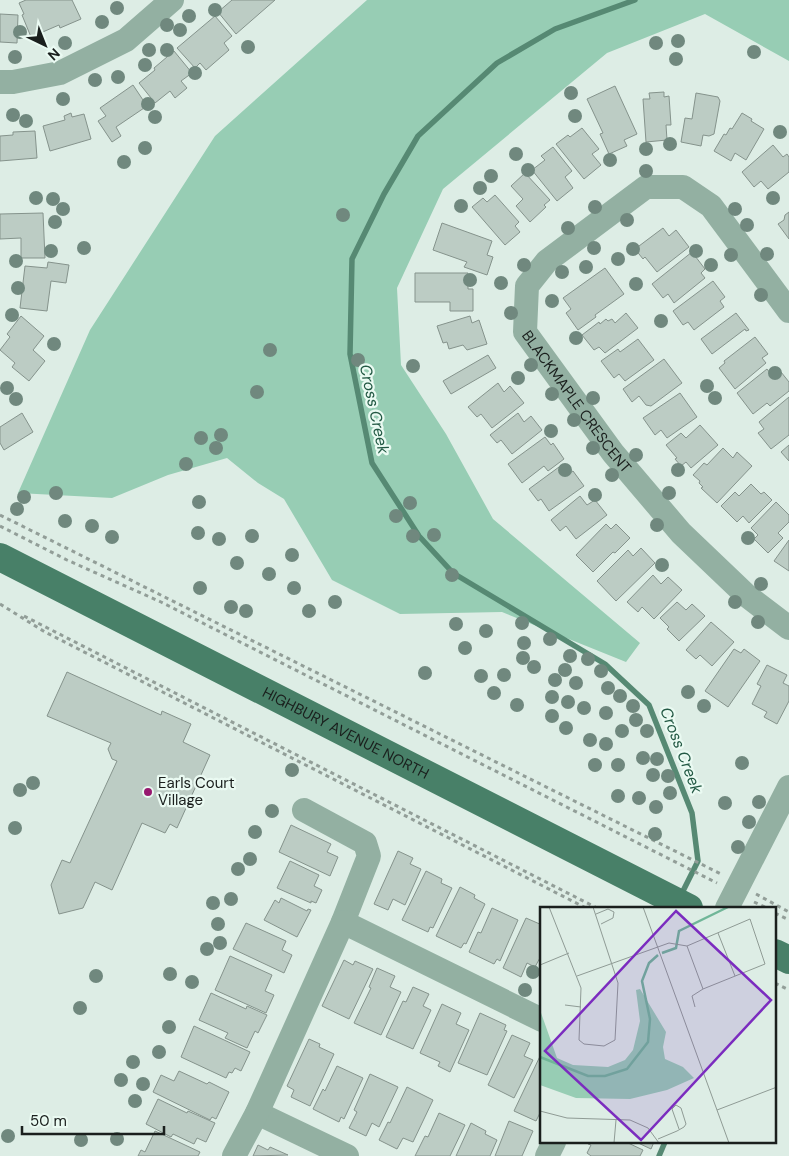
<svg xmlns="http://www.w3.org/2000/svg" width="789" height="1156" font-family="'DM Sans',sans-serif">
  <style>
    .green { fill: #97cdb4 }
    .lines { fill: none; stroke-linecap: round; stroke-linejoin: round }
    .stream { stroke: #568973; stroke-width: 5.5 }
    .building { fill: #bcccc4; stroke: #85938c }
    .path { stroke: #929e98; stroke-width: 3; stroke-dasharray: 4 4; stroke-linecap: butt }
    .minor { stroke: #93b0a2; stroke-width: 24 }
    .major { stroke: #488068; stroke-width: 28 }
    .tree { fill: #70887e }
    .poi-dot { fill: #97186f; stroke: #eafaf2; stroke-width: 2 }
    .labels { text-anchor: middle; stroke-width: 4.5; stroke-linejoin: round; paint-order: stroke }
    .street-label { font-size: 15px; fill: #1a1f1d; stroke: #eafaf2 }
    .poi-label { font-size: 15px; fill: #1a1f1d; stroke: #eafaf2; text-anchor: start }
    .water-label { font-size: 16px; font-style: italic; fill: #235944; stroke: #eafaf2 }
    .inset-river { fill: none; stroke: #70b698; stroke-width: 2.5 }
    .inset-road { fill: none; stroke: #8f9b95; stroke-width: 1 }
    .view { fill: #7b2cbf; fill-opacity: 0.15; stroke: #7b2cbf; stroke-width: 2.5 }
    .inset-edge { fill: none; stroke: #1a1f1d; stroke-width: 2.5 }
  </style>
  <rect width="100%" height="100%" fill="#ddede5"/>
  <path class="green" d="M367,0h422v61l-84,-47 -98,39 -164,136 -46,99 4,77 45,69 47,85 147,124 -14,19 -124,-50 -102,2 -68,-34 -48,-81 -26,-16 -31,-25 -59,17 -56,23 -94,-5 72,-163 125,-194z"/>
  <g class="lines">
    <g class="stream">
      <path d="M635,0l-80,29 -58,34 -79,73 -34,58 -32,65 -2,95 22,109 47,73 34,37 152,91 44,41 43,108 6,48 -17,34"/>
      <path d="M659,1156l6,-14"/>
    </g>
  </g>
  <g class="building">
    <path d="M26,0h46l9,19 -21,9 -1,-3 -28,12 -9,-22 2,-1 -5,-11z"/>
    <path d="M232,0h43l-39,34 -18,-22z"/>
    <path d="M0,14l18,1 -1,28 -17,-1z"/>
    <path d="M215,16l17,20 -8,7 5,7 -23,20 -6,-7 -5,5 -18,-20z"/>
    <path d="M174,51l18,22 -11,8 6,7 -12,10 -5,-7 -15,12 -16,-20 16,-13 -1,-2z"/>
    <path d="M133,85l14,21 -31,21 5,9 -9,6 -14,-21 8,-5 -6,-8z"/>
    <path d="M615,86l22,48 -13,6 3,6 -18,8 -9,-20 3,-1 -16,-34z"/>
    <path d="M664,92v5l5,-1 2,29h-5l1,15 -21,2 -3,-43h7l-1,-6z"/>
    <path d="M696,93l22,4 2,4 -6,33 -5,2 -6,-1 -2,11 -20,-4 4,-24 7,1z"/>
    <path d="M71,113l1,4 12,-3 7,25 -41,12 -7,-25 22,-6 -1,-4z"/>
    <path d="M742,113l10,6 -1,2 13,8 -18,31 -11,-7 -4,8 -17,-10 10,-17 2,1 4,-7 2,1z"/>
    <path d="M582,128l17,21 -7,5 9,11 -17,14 -28,-35 12,-9 2,2z"/>
    <path d="M35,131l2,27 -37,3v-25l13,-1v-3z"/>
    <path d="M773,145l10,12 4,-3 2,3v15l-21,17 -7,-8 -7,6 -12,-15z"/>
    <path d="M553,147l19,24 -7,6 8,11 -16,13 -25,-31 13,-10 -4,-4z"/>
    <path d="M525,173l25,27 -6,5 2,2 -16,15 -14,-16 7,-7 -12,-13z"/>
    <path d="M495,195l24,27 -4,4 5,6 -15,13 -33,-38 11,-9 4,4z"/>
    <path d="M789,212v27l-11,-15 6,-4 1,-5z"/>
    <path d="M43,213l2,45h-24v-20l-21,1v-25z"/>
    <path d="M442,223l50,18 -5,14 6,2 -6,18 -23,-8 3,-5 -34,-12z"/>
    <path d="M663,228l6,8 7,-6 13,17 -32,25 -12,-15 -2,2 -8,-10z"/>
    <path d="M692,252l13,17 -4,4 4,5 -31,25 -6,-9 -5,4 -11,-14z"/>
    <path d="M48,262l21,3 -3,18 -15,-2 -4,30 -27,-3 5,-42 22,2z"/>
    <path d="M605,268l19,26 -29,21 1,2 -18,13 -12,-17 5,-4 -8,-11z"/>
    <path d="M415,273h53v16h5v22h-23v-9h-35z"/>
    <path d="M713,281l12,16 -5,4 4,6 -30,23 -6,-8 -5,3 -10,-14z"/>
    <path d="M626,313l12,15 -33,25 -6,-6 -5,3 -12,-15 17,-13 1,2 6,-5 2,2 4,-2 3,4z"/>
    <path d="M736,313l13,17 -3,1 -1,-2 -33,25 -11,-15z"/>
    <path d="M21,316l23,20 -11,14 12,11 -16,20 -17,-14 3,-4 -15,-13 10,-13 -3,-3z"/>
    <path d="M470,316l2,7 7,-3 8,24 -20,6 -4,-5 -14,4 -2,-7 -4,1 -6,-17z"/>
    <path d="M755,337l13,17 -6,4 4,5 -31,26 -16,-21 6,-5 -1,-2z"/>
    <path d="M638,339l16,21 -29,21 -6,-7 -5,4 -13,-17 17,-12 2,3z"/>
    <path d="M488,355l8,13 -45,26 -8,-13z"/>
    <path d="M664,359l18,24 -31,23 -5,-1 -7,-9 -7,6 -9,-13z"/>
    <path d="M767,369l6,8 8,-5 8,10v9l-19,15 -3,-3 -14,11 -16,-21z"/>
    <path d="M498,383l6,9 6,-6 14,17 -32,25 -11,-14 -4,3 -9,-10z"/>
    <path d="M680,393l17,24 -30,21 -6,-8 -6,5 -12,-17z"/>
    <path d="M789,397v38l-18,14 -13,-16 6,-4 -5,-7z"/>
    <path d="M22,413l11,19 -29,18 -4,-7v-16z"/>
    <path d="M518,413l6,9 7,-6 11,14 -30,24 -11,-14 -4,3 -7,-8z"/>
    <path d="M700,425l18,20 -27,23 -5,-6 -5,4 -6,-7 2,-1 -11,-13 15,-12 5,5z"/>
    <path d="M545,437l6,8 2,-2 11,16 -16,12 -4,-5 -22,17 -14,-19z"/>
    <path d="M789,445v16l-8,-9z"/>
    <path d="M723,448l10,10 4,-6 15,14 -35,37 -16,-15 2,-1 -4,-4 1,-2 -7,-6 11,-12 3,2z"/>
    <path d="M559,467l6,9 8,-5 11,15 -35,25 -8,-12 -3,2 -9,-12z"/>
    <path d="M751,484l10,10 3,-2 8,8 -23,23 -6,-7 -6,6 -16,-16 14,-14 4,4z"/>
    <path d="M580,496l7,9 8,-5 12,15 -31,24 -10,-13 -6,5 -9,-11z"/>
    <path d="M776,502l13,13v7l-11,11 5,5 -15,15 -14,-14 4,-4 -7,-7z"/>
    <path d="M606,524l5,5 5,-5 14,14 -15,15 -2,-1 -20,20 -17,-17z"/>
    <path d="M789,540v31l-15,-10z"/>
    <path d="M641,548l14,15 -39,38 -19,-20 31,-31 5,6z"/>
    <path d="M653,575l8,9 7,-7 14,13 -28,29 -12,-12 -4,5 -11,-10z"/>
    <path d="M677,602l9,8 6,-6 13,12 -26,25 -12,-12 2,-2 -9,-9z"/>
    <path d="M711,622l23,20 -22,24 -12,-11 -4,4 -10,-9z"/>
    <path d="M734,649l7,4 3,-4 16,12 -32,46 -23,-16z"/>
    <path d="M767,665l20,10 -4,8 6,3v15l-12,23 -13,-7 3,-5 -15,-8 9,-18 -4,-2z"/>
    <path d="M67,672l94,43 1,-4 29,13 -8,18 27,13 -33,73 -7,-4 -5,9 -23,-10 -30,67 -17,-8 -12,26 -24,6 -8,-29 11,-25 8,3 47,-102 -5,-2 -4,-10 3,-6 -64,-27z"/>
    <path d="M291,825l40,19 -4,8 11,5 -8,19 -51,-24z"/>
    <path d="M398,851l15,7 -3,6 11,5 -16,36 -12,-6 -5,11 -14,-6z"/>
    <path d="M290,861l29,14 -5,11 8,4 -6,13 -5,-2v2l-34,-15z"/>
    <path d="M426,871l16,8 -1,4 11,5 -19,40 -3,-1 -2,5 -26,-12z"/>
    <path d="M460,887l15,8 -1,3 11,6 -19,40 -2,-1 -3,5 -25,-12z"/>
    <path d="M281,898l26,13 1,-2 3,1 -14,27 -33,-17 11,-20 4,3z"/>
    <path d="M492,908l26,12 -18,41 -3,-2 -3,5 -25,-12 9,-20 3,1z"/>
    <path d="M526,918l16,7v29l-7,13 -8,-4 -6,14 -18,-9z"/>
    <path d="M246,923l40,18 -4,9 10,5 -8,18 -51,-24z"/>
    <path d="M230,956l42,19 -7,16 9,4 -8,18 -51,-23z"/>
    <path d="M344,960l9,5 2,-4 18,8 -24,50 -27,-13z"/>
    <path d="M377,968l18,8 -5,11 11,5 -20,43 -27,-12 17,-35 -2,-1z"/>
    <path d="M413,987l16,7 -6,12 8,4 -18,39 -27,-12 17,-36 3,1z"/>
    <path d="M211,993l35,16 1,-3 20,9 -9,18 -3,-2 -8,17 -22,-10 3,-5 -29,-13z"/>
    <path d="M442,1004l19,9 -5,11 13,6 -19,42 -12,-6 2,-4 -20,-9z"/>
    <path d="M480,1013l26,12 -2,5 3,1 -20,44 -29,-12z"/>
    <path d="M194,1026l56,26 -9,19 -6,-3 -3,5 -3,-1 -3,6 -45,-21z"/>
    <path d="M512,1035l18,8 -6,13 9,4 -19,38 -26,-13z"/>
    <path d="M309,1039l11,5 -1,3 15,7 -24,52 -19,-9 3,-7 -7,-4z"/>
    <path d="M542,1052v57l-6,12 -22,-10z"/>
    <path d="M337,1066l26,12 -19,41 -3,-2 -2,5 -26,-13 10,-20 2,2z"/>
    <path d="M179,1071l28,13 2,-2 20,10 -13,27 -4,-2 -2,3 -57,-28 8,-17 13,6z"/>
    <path d="M370,1074l28,13 -19,40 -7,-4 -6,13 -17,-8 8,-16 -3,-2z"/>
    <path d="M407,1087l26,13 -20,42 -10,-4 -6,11 -18,-9 9,-18 2,1z"/>
    <path d="M158,1099l29,14 1,-2 27,12 -9,19 -9,-4 -3,6 -21,-10 -2,3 -25,-13z"/>
    <path d="M439,1113l26,12 -15,31h-35l10,-20 3,1z"/>
    <path d="M509,1121l24,10 -11,25h-27z"/>
    <path d="M471,1123l15,8 -1,3 12,6 -7,16h-34z"/>
    <path d="M155,1131l45,21 -2,4h-60l3,-6 4,2z"/>
    <path d="M589,1142h37l17,8 -3,6h-49l-4,-3 4,-8 -3,-1z"/>
    <path d="M636,1142h18l-3,7z"/>
    <path d="M258,1145l10,5 2,-3 18,8 -35,1z"/>
  </g>
  <g class="lines">
    <g class="path">
      <path d="M0,515l721,359"/>
      <path d="M0,526l67,34 94,42 556,281"/>
      <path d="M0,604l45,28 541,276"/>
      <path d="M24,616l573,292"/>
      <path d="M756,894l33,18"/>
      <path d="M754,902l13,6"/>
      <path d="M775,913l14,7"/>
      <path d="M775,983l14,7"/>
    </g>
    <g class="minor">
      <path d="M0,82h13l47,-9 66,-33 46,-40"/>
      <path id="s1" d="M789,311l-78,-105 -28,-19h-37l-99,74 -20,25 -2,46 88,121 68,80 65,62 43,33"/>
      <path d="M304,810l61,33 4,13 -26,66"/>
      <path d="M727,908l62,-121"/>
      <path d="M257,1113l90,43"/>
      <path d="M234,1156l23,-43 86,-191 199,98"/>
      <path d="M547,1156l7,-14"/>
    </g>
    <g class="major">
      <path id="s2" d="M0,557l689,351"/>
      <path d="M775,953l14,7"/>
    </g>
  </g>
  <g class="tree">
    <circle cx="117" cy="8" r="7"/>
    <circle cx="215" cy="10" r="7"/>
    <circle cx="189" cy="16" r="7"/>
    <circle cx="102" cy="22" r="7"/>
    <circle cx="167" cy="25" r="7"/>
    <circle cx="180" cy="30" r="7"/>
    <circle cx="20" cy="32" r="7"/>
    <circle cx="678" cy="41" r="7"/>
    <circle cx="65" cy="43" r="7"/>
    <circle cx="656" cy="43" r="7"/>
    <circle cx="248" cy="47" r="7"/>
    <circle cx="149" cy="50" r="7"/>
    <circle cx="167" cy="50" r="7"/>
    <circle cx="754" cy="52" r="7"/>
    <circle cx="15" cy="57" r="7"/>
    <circle cx="676" cy="59" r="7"/>
    <circle cx="145" cy="65" r="7"/>
    <circle cx="195" cy="73" r="7"/>
    <circle cx="118" cy="77" r="7"/>
    <circle cx="95" cy="80" r="7"/>
    <circle cx="571" cy="93" r="7"/>
    <circle cx="63" cy="99" r="7"/>
    <circle cx="148" cy="104" r="7"/>
    <circle cx="13" cy="115" r="7"/>
    <circle cx="575" cy="116" r="7"/>
    <circle cx="155" cy="117" r="7"/>
    <circle cx="26" cy="121" r="7"/>
    <circle cx="780" cy="132" r="7"/>
    <circle cx="670" cy="144" r="7"/>
    <circle cx="145" cy="148" r="7"/>
    <circle cx="646" cy="149" r="7"/>
    <circle cx="516" cy="154" r="7"/>
    <circle cx="610" cy="160" r="7"/>
    <circle cx="124" cy="162" r="7"/>
    <circle cx="528" cy="170" r="7"/>
    <circle cx="646" cy="171" r="7"/>
    <circle cx="491" cy="176" r="7"/>
    <circle cx="480" cy="188" r="7"/>
    <circle cx="36" cy="198" r="7"/>
    <circle cx="773" cy="198" r="7"/>
    <circle cx="53" cy="199" r="7"/>
    <circle cx="461" cy="206" r="7"/>
    <circle cx="595" cy="207" r="7"/>
    <circle cx="63" cy="209" r="7"/>
    <circle cx="735" cy="209" r="7"/>
    <circle cx="343" cy="215" r="7"/>
    <circle cx="627" cy="220" r="7"/>
    <circle cx="55" cy="222" r="7"/>
    <circle cx="747" cy="225" r="7"/>
    <circle cx="568" cy="228" r="7"/>
    <circle cx="84" cy="248" r="7"/>
    <circle cx="594" cy="248" r="7"/>
    <circle cx="633" cy="249" r="7"/>
    <circle cx="51" cy="251" r="7"/>
    <circle cx="696" cy="251" r="7"/>
    <circle cx="767" cy="254" r="7"/>
    <circle cx="731" cy="255" r="7"/>
    <circle cx="618" cy="259" r="7"/>
    <circle cx="16" cy="261" r="7"/>
    <circle cx="524" cy="265" r="7"/>
    <circle cx="711" cy="265" r="7"/>
    <circle cx="586" cy="267" r="7"/>
    <circle cx="562" cy="272" r="7"/>
    <circle cx="470" cy="280" r="7"/>
    <circle cx="501" cy="283" r="7"/>
    <circle cx="636" cy="284" r="7"/>
    <circle cx="18" cy="288" r="7"/>
    <circle cx="761" cy="295" r="7"/>
    <circle cx="552" cy="301" r="7"/>
    <circle cx="511" cy="313" r="7"/>
    <circle cx="12" cy="315" r="7"/>
    <circle cx="661" cy="321" r="7"/>
    <circle cx="576" cy="338" r="7"/>
    <circle cx="54" cy="344" r="7"/>
    <circle cx="270" cy="350" r="7"/>
    <circle cx="358" cy="360" r="7"/>
    <circle cx="531" cy="365" r="7"/>
    <circle cx="413" cy="366" r="7"/>
    <circle cx="775" cy="373" r="7"/>
    <circle cx="518" cy="378" r="7"/>
    <circle cx="707" cy="386" r="7"/>
    <circle cx="7" cy="388" r="7"/>
    <circle cx="257" cy="392" r="7"/>
    <circle cx="552" cy="394" r="7"/>
    <circle cx="593" cy="398" r="7"/>
    <circle cx="715" cy="398" r="7"/>
    <circle cx="16" cy="399" r="7"/>
    <circle cx="574" cy="420" r="7"/>
    <circle cx="551" cy="431" r="7"/>
    <circle cx="221" cy="435" r="7"/>
    <circle cx="201" cy="438" r="7"/>
    <circle cx="216" cy="448" r="7"/>
    <circle cx="593" cy="448" r="7"/>
    <circle cx="636" cy="455" r="7"/>
    <circle cx="186" cy="464" r="7"/>
    <circle cx="565" cy="470" r="7"/>
    <circle cx="678" cy="470" r="7"/>
    <circle cx="612" cy="475" r="7"/>
    <circle cx="56" cy="493" r="7"/>
    <circle cx="669" cy="493" r="7"/>
    <circle cx="595" cy="495" r="7"/>
    <circle cx="24" cy="497" r="7"/>
    <circle cx="199" cy="502" r="7"/>
    <circle cx="410" cy="503" r="7"/>
    <circle cx="17" cy="509" r="7"/>
    <circle cx="396" cy="516" r="7"/>
    <circle cx="65" cy="521" r="7"/>
    <circle cx="657" cy="525" r="7"/>
    <circle cx="92" cy="526" r="7"/>
    <circle cx="198" cy="533" r="7"/>
    <circle cx="434" cy="535" r="7"/>
    <circle cx="252" cy="536" r="7"/>
    <circle cx="413" cy="536" r="7"/>
    <circle cx="112" cy="537" r="7"/>
    <circle cx="748" cy="538" r="7"/>
    <circle cx="219" cy="539" r="7"/>
    <circle cx="292" cy="555" r="7"/>
    <circle cx="237" cy="563" r="7"/>
    <circle cx="662" cy="565" r="7"/>
    <circle cx="269" cy="574" r="7"/>
    <circle cx="452" cy="575" r="7"/>
    <circle cx="761" cy="584" r="7"/>
    <circle cx="200" cy="588" r="7"/>
    <circle cx="294" cy="588" r="7"/>
    <circle cx="335" cy="602" r="7"/>
    <circle cx="735" cy="602" r="7"/>
    <circle cx="231" cy="607" r="7"/>
    <circle cx="246" cy="611" r="7"/>
    <circle cx="309" cy="611" r="7"/>
    <circle cx="758" cy="622" r="7"/>
    <circle cx="522" cy="623" r="7"/>
    <circle cx="456" cy="624" r="7"/>
    <circle cx="486" cy="631" r="7"/>
    <circle cx="550" cy="639" r="7"/>
    <circle cx="524" cy="643" r="7"/>
    <circle cx="465" cy="648" r="7"/>
    <circle cx="570" cy="656" r="7"/>
    <circle cx="523" cy="658" r="7"/>
    <circle cx="588" cy="659" r="7"/>
    <circle cx="534" cy="667" r="7"/>
    <circle cx="565" cy="670" r="7"/>
    <circle cx="601" cy="671" r="7"/>
    <circle cx="425" cy="673" r="7"/>
    <circle cx="504" cy="675" r="7"/>
    <circle cx="481" cy="676" r="7"/>
    <circle cx="555" cy="680" r="7"/>
    <circle cx="576" cy="683" r="7"/>
    <circle cx="608" cy="688" r="7"/>
    <circle cx="688" cy="692" r="7"/>
    <circle cx="494" cy="693" r="7"/>
    <circle cx="620" cy="696" r="7"/>
    <circle cx="552" cy="697" r="7"/>
    <circle cx="568" cy="702" r="7"/>
    <circle cx="517" cy="705" r="7"/>
    <circle cx="633" cy="706" r="7"/>
    <circle cx="704" cy="706" r="7"/>
    <circle cx="584" cy="708" r="7"/>
    <circle cx="606" cy="713" r="7"/>
    <circle cx="552" cy="716" r="7"/>
    <circle cx="636" cy="720" r="7"/>
    <circle cx="566" cy="728" r="7"/>
    <circle cx="622" cy="731" r="7"/>
    <circle cx="647" cy="731" r="7"/>
    <circle cx="590" cy="740" r="7"/>
    <circle cx="606" cy="744" r="7"/>
    <circle cx="643" cy="758" r="7"/>
    <circle cx="657" cy="759" r="7"/>
    <circle cx="742" cy="763" r="7"/>
    <circle cx="595" cy="765" r="7"/>
    <circle cx="618" cy="765" r="7"/>
    <circle cx="292" cy="770" r="7"/>
    <circle cx="653" cy="775" r="7"/>
    <circle cx="668" cy="776" r="7"/>
    <circle cx="33" cy="783" r="7"/>
    <circle cx="20" cy="790" r="7"/>
    <circle cx="670" cy="793" r="7"/>
    <circle cx="618" cy="796" r="7"/>
    <circle cx="639" cy="798" r="7"/>
    <circle cx="759" cy="802" r="7"/>
    <circle cx="725" cy="803" r="7"/>
    <circle cx="656" cy="807" r="7"/>
    <circle cx="272" cy="811" r="7"/>
    <circle cx="749" cy="822" r="7"/>
    <circle cx="15" cy="828" r="7"/>
    <circle cx="255" cy="832" r="7"/>
    <circle cx="655" cy="834" r="7"/>
    <circle cx="738" cy="847" r="7"/>
    <circle cx="250" cy="859" r="7"/>
    <circle cx="238" cy="869" r="7"/>
    <circle cx="231" cy="899" r="7"/>
    <circle cx="213" cy="903" r="7"/>
    <circle cx="218" cy="924" r="7"/>
    <circle cx="220" cy="943" r="7"/>
    <circle cx="207" cy="949" r="7"/>
    <circle cx="533" cy="972" r="7"/>
    <circle cx="170" cy="974" r="7"/>
    <circle cx="96" cy="976" r="7"/>
    <circle cx="192" cy="982" r="7"/>
    <circle cx="525" cy="990" r="7"/>
    <circle cx="80" cy="1008" r="7"/>
    <circle cx="169" cy="1027" r="7"/>
    <circle cx="159" cy="1052" r="7"/>
    <circle cx="133" cy="1062" r="7"/>
    <circle cx="121" cy="1080" r="7"/>
    <circle cx="143" cy="1084" r="7"/>
    <circle cx="135" cy="1101" r="7"/>
    <circle cx="8" cy="1136" r="7"/>
    <circle cx="117" cy="1139" r="7"/>
    <circle cx="81" cy="1140" r="7"/>
  </g>
  <circle class="poi-dot" cx="148" cy="792" r="5"/>
  <g class="labels">
    <g class="street-label">
      <text dy="5" stroke="none"><textPath href="#s1" startOffset="490">BLACKMAPLE CRESCENT</textPath></text>
      <text dy="5" stroke="none"><textPath href="#s2" startOffset="388">HIGHBURY AVENUE NORTH</textPath></text>
    </g>
    <g class="poi-label">
      <text x="158" y="788">Earls Court<tspan x="158" dy="17">Village</tspan></text>
    </g>
    <g class="water-label">
      <text transform="translate(375 409) rotate(78)" y="6">Cross Creek</text>
      <text transform="translate(682 750) rotate(69)" y="6">Cross Creek</text>
    </g>
  </g>
  <g transform="translate(540 907)">
    <rect width="236" height="236" fill="#ddede5"/>
    <path d="M100,82l26,43 -3,15 2,12 18,8 11,11 -27,12 -37,9 -54,-1 -36,-13v-75l17,48 16,7 35,2 17,-7 8,-10 7,-29 -4,-31z" fill="#97cdb4"/>
    <path class="inset-river" d="M122,46l14,-5 3,-17 49,-24M0,150l48,19h17l22,-7 21,-27 2,-23 -8,-38 7,-18 9,-8"/>
    <path class="inset-road" d="M9,0l32,81 -2,52 5,4 20,2 11,-6 3,-57 -25,-76M103,0l86,236M56,7l12,-5 6,3 -1,6 -12,6M178,26l17,43M0,58l29,-12M37,69l92,-33 18,3 16,43 62,-25 -15,-45 -63,27M25,98l16,2M155,100l-3,-11 11,-7M177,203l60,-23M0,204l27,7 63,2 18,8 11,15M118,232l19,-8 7,-4 2,-3 -5,-16 -5,-3 -4,4 7,20M74,236l2,-23"/>
    <path class="view" d="M136,4l95,89 -130,140 -96,-89z"/>
    <rect width="236" height="236" class="inset-edge"/>
  </g>
  <g transform="translate(45 45) rotate(137)" stroke="#eafaf2" stroke-width="4" paint-order="stroke">
  <path d="M0-4L9 19L0 12L-9 19Z" fill="#1a1f1d"/>
  <text y="-8" font-size="14" font-weight="bold" text-anchor="middle" fill="#1a1f1d">N</text>
  </g>
  <path d="M22 1126v8h142v-8" fill="none" stroke="#1a1f1d" stroke-width="2.5"/>
  <text x="30" y="1126" font-size="15" fill="#1a1f1d" stroke="#eafaf2" stroke-width="4" paint-order="stroke">50 m</text>
</svg>
